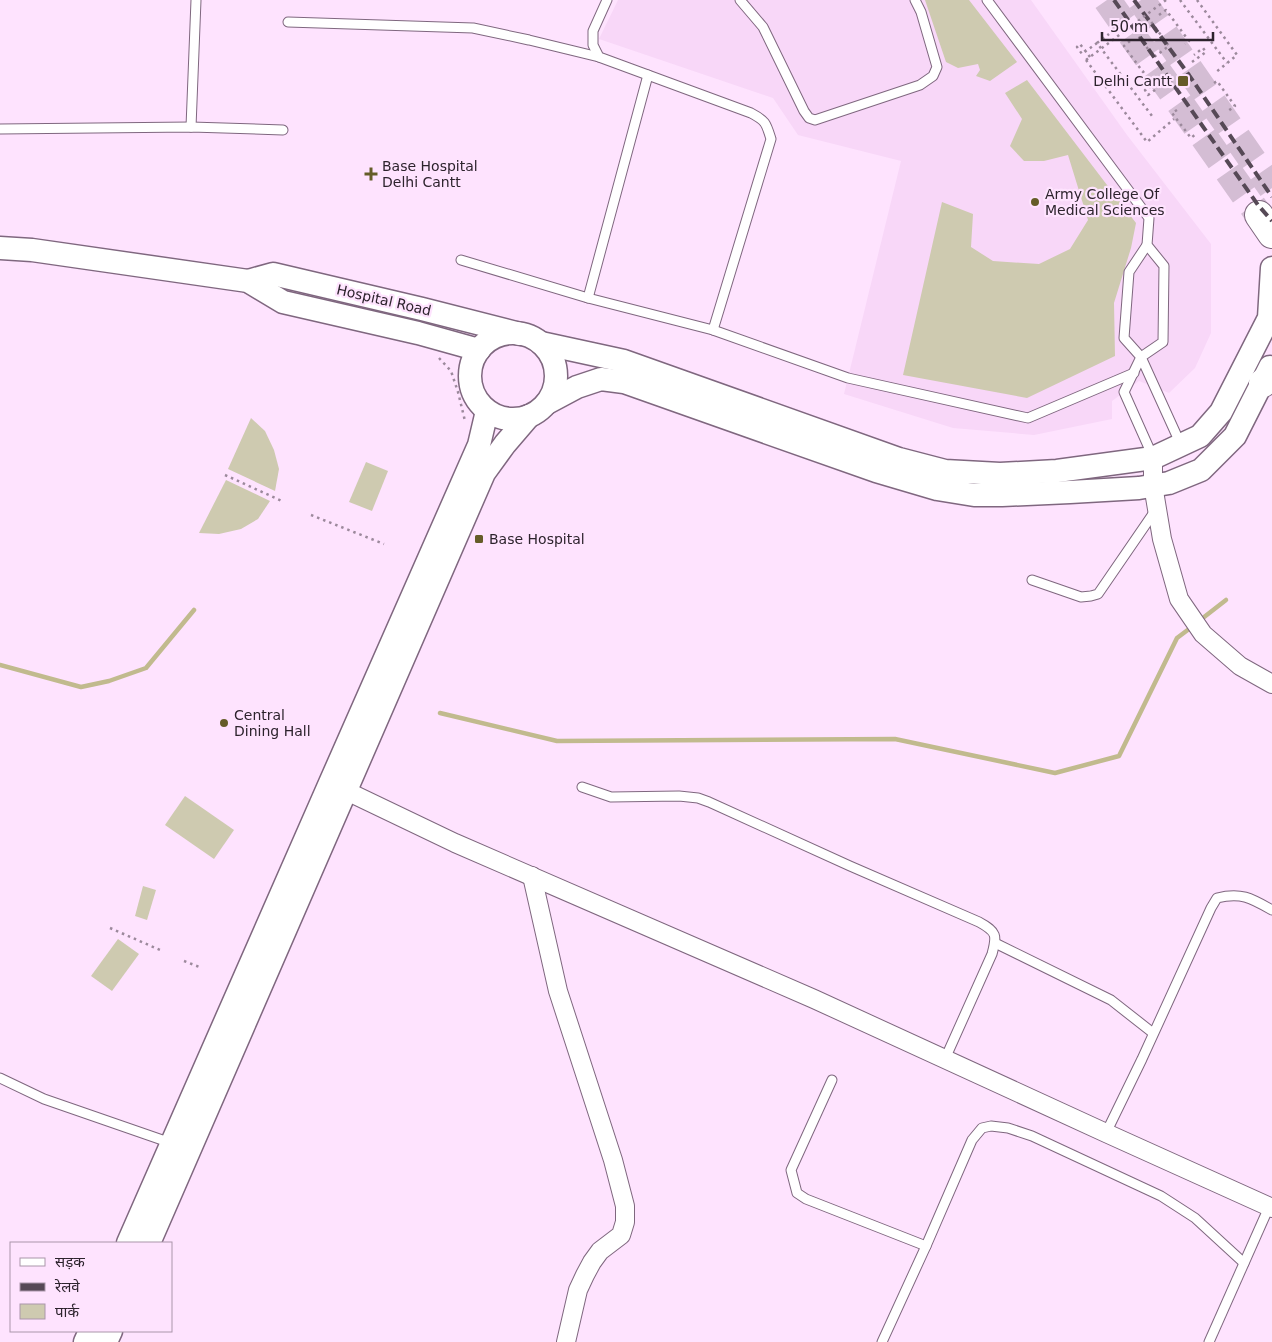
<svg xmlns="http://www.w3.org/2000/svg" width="1272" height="1342" font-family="'DejaVu Sans','Noto Sans Devanagari',sans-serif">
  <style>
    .built { fill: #f8d7f8 }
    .green { fill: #cecab0 }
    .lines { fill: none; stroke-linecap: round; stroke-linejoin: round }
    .stream { stroke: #c1ba8e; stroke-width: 4.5 }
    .primary-tunnel { stroke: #d4bdd4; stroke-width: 28; stroke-dasharray: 28 14; stroke-linecap: butt }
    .service-casing { stroke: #7f677f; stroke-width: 11 }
    .minor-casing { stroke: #7f677f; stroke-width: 20 }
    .tertiary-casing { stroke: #7f677f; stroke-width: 25 }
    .primary-casing { stroke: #7f677f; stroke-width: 30 }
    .path { stroke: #9c899c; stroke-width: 2.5; stroke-dasharray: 2.5 4; stroke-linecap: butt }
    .service { stroke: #fff; stroke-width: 9 }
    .minor { stroke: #fff; stroke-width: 18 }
    .tertiary { stroke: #fff; stroke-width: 22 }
    .primary { stroke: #fff; stroke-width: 28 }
    .rail { stroke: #564956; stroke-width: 4; stroke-dasharray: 10 5; stroke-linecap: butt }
    .path-bridge { stroke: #9c899c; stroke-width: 2.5; stroke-dasharray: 2.5 4; stroke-linecap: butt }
    .poi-dot { fill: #655c28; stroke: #fee3fe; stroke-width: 2 }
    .labels { text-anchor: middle; stroke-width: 4.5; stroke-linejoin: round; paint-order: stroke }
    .poi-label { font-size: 14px; fill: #2d232d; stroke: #fee3fe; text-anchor: start }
    .street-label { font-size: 14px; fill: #2d232d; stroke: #fee3fe }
  </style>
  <rect width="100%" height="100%" fill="#fee3fe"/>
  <path class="built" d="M618,0h413l96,135 84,109v89l-16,35 -26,25 -30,-12 -27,20v18l-78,16 -81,-7 -109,-34 57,-233 -103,-26 -25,-37 -174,-59z"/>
  <g class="green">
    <path d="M925,0h44l48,62 -27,19 -14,-5 4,-6 -2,-6 -20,4 -12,-6z"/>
    <path d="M1027,80l109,143 -5,25 -17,55 1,53 -88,42 -124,-23 39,-173 31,12 -2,33 22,14 46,3 31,-15 18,-29 -20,-65 -24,6h-20l-14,-15 12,-27 -17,-26z"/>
    <path d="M251,418l14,13 9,19 5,19 -4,22 -47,-22z"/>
    <path d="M366,462l22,9 -16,40 -23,-9z"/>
    <path d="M226,480l44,21 -12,18 -17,10 -22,5 -20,-1z"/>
    <path d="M185,796l49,34 -20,29 -49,-34z"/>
    <path d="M143,886l13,4 -9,30 -12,-4z"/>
    <path d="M118,939l21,15 -27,37 -21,-15z"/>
  </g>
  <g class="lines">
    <g class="stream">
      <path d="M1199,621l27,-21"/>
      <path d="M0,665l81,22 28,-6 37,-13 48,-58"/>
      <path d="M440,713l117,28 338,-2 160,34 64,-17 58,-118 16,-12"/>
    </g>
    <g class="primary-tunnel">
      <path d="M1107,0l152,215"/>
      <path d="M1141,0l131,188"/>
    </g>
    <defs>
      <g id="service">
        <path d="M607,0l-14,31v14l6,12 152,56c15,8 15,10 20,26l-58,191"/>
        <path d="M740,0l23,27 41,84 5,7 6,2 105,-35 13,-9 4,-9 -16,-55 -6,-12"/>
        <path d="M987,0l162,218 -2,27 17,21 -1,76 -22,15 40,88"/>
        <path d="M288,22l185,6 56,12 70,17"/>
        <path d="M191,127l5,-127"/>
        <path d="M0,129l191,-2 92,3"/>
        <path d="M1147,245l-18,27 -5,66 17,19 -17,35 29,65"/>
        <path d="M461,260l127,38 125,32 135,48 180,40 106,-45"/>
        <path d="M588,298l60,-223"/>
        <path d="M1032,580l49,17 10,-1 7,-2 57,-83"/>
        <path d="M582,787l29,10 68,-1 19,2 11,4 141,64 129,56c18,10 18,13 13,32l-47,105"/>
        <path d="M995,943l116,57 42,33"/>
        <path d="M0,1078l44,21 127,44"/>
        <path d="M832,1080l-41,90 6,23 9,6 120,47"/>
        <path d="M1106,1133l36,-74 69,-151 6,-10c24,-6 34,0 55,12"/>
        <path d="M882,1342l44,-96 46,-106 10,-12 9,-2 17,2 24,8 129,60 34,22 49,45"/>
        <path d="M1209,1342l60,-135"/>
      </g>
      <g id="minor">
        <path d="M1153,458v27l9,54 17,60 24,35 37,32 32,18"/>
        <path d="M336,786l119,57 359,156 292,134 166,75"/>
        <path d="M532,876l26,115 55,169 12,46v16l-4,13 -21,16 -8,11 -7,13 -7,15 -12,52"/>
      </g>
      <g id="tertiary">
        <path d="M0,248l32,2 216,31 35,21 135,31 61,17"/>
        <path d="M248,281l25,-7 149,35 98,25"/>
        <circle cx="513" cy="376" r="43"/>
        <path d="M541,343l83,18 275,98 46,12 55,3 57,-3 96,-13 47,-22 21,-24 48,-94 3,-50"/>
        <path d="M547,403l30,-16 24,-8 23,3 252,89 61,18 37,6h28l68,-3 69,-4 30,-5 32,-13 34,-34 35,-69"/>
        <path d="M128,1243l202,-460 149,-338 8,-34"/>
        <path d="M149,1243l335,-770 21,-29 24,-28"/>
        <path d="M85,1342l5,-11"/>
        <path d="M106,1342l5,-11"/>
      </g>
      <g id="primary">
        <path d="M1259,215l13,19"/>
        <path d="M1263,383l9,-8"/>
      </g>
    </defs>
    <use href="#service" class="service-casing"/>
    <use href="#minor" class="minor-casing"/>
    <use href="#tertiary" class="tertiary-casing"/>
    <use href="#primary" class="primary-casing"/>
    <g class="path">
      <path d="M1180,0l47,63"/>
      <path d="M1197,0l40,55 -22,18"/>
      <path d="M1159,15l7,-5 23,31 -4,3"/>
      <path d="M1131,26l23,31 15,-11 -23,-31"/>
      <path d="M1130,41l-6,5 19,26 4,-3"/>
      <path d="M1097,43l12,-9"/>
      <path d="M1090,57l-10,-13 -3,3 5,7 15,-11 55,73"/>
      <path d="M1086,60l61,82 27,-23"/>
      <path d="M1192,62l14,-10 -3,-4 -9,7"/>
      <path d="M1157,83l-12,7 3,5 14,-10"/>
      <path d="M1214,83l3,-2 18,25 -7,5"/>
      <path d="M1177,110l-5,3 19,25 6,-5"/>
      <path d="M439,358l12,13 7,21 7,29"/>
      <path d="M225,475l59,27"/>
      <path d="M311,515l73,29"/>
      <path d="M110,928l50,22"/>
      <path d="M184,961l18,7"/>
    </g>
    <use href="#service" class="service"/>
    <use href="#minor" class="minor"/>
    <use href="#tertiary" class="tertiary"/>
    <use href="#primary" class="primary"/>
    <g class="rail">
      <path d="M1114,0l144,205 14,16"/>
      <path d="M1134,0l55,75 83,122"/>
    </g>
    <path class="path-bridge" d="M1086,60l80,-60"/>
  </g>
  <g class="poi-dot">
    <rect x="1177" y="75" width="12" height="12" rx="2.5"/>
    <path d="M368.5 166.5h5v5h5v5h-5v5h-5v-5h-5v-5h5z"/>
    <circle cx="1035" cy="202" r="5"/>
    <rect x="474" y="534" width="10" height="10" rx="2.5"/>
    <circle cx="224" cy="723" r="5"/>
  </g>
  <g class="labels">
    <g class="poi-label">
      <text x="1172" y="86" text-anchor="end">Delhi Cantt</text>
      <text x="382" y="171">Base Hospital<tspan x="382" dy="16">Delhi Cantt</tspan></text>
      <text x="1045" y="199">Army College Of<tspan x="1045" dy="16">Medical Sciences</tspan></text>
      <text x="489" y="544">Base Hospital</text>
      <text x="234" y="720">Central<tspan x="234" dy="16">Dining Hall</tspan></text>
    </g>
    <g class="street-label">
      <text transform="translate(384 300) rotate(13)" y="5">Hospital Road</text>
    </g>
  </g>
  <rect x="10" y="1242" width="162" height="90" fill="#fee3fe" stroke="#aa96aa"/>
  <rect x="20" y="1258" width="25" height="8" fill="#ffffff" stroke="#aa96aa"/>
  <text x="55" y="1267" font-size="15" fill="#2d232d">सड़क</text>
  <rect x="20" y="1283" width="25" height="8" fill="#564956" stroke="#aa96aa"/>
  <text x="55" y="1292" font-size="15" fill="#2d232d">रेलवे</text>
  <rect x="20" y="1304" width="25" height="15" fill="#cecab0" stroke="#aa96aa"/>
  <text x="55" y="1317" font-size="15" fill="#2d232d">पार्क</text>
  <path d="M1102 32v8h111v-8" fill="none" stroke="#2d232d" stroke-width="2.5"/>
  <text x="1110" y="32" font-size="15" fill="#2d232d" stroke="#fee3fe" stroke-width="4" paint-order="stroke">50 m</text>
</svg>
